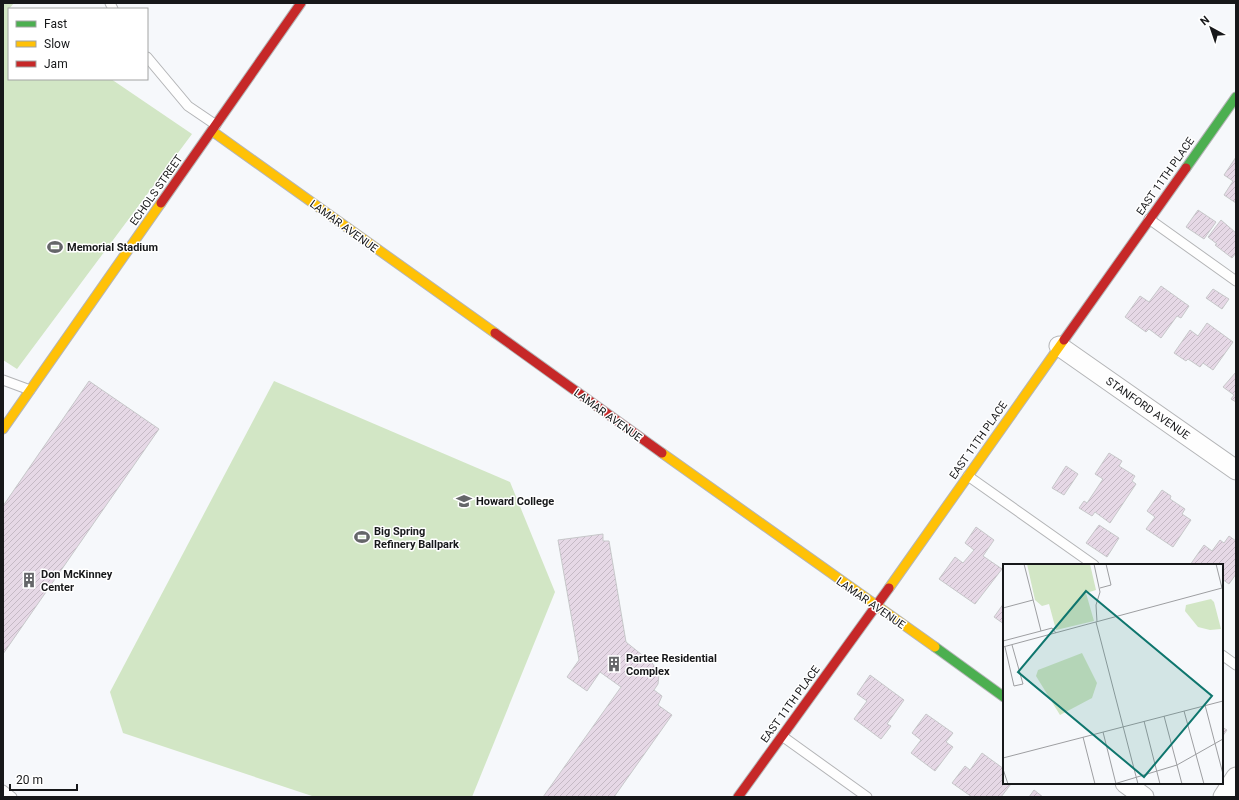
<svg xmlns="http://www.w3.org/2000/svg" width="1239" height="800" font-family="Roboto,sans-serif">
  <style>
    .pitch { fill: #d2e6c5 }
    .building { fill: url(#building-hatch); stroke: #c7c8ca }
    .lines { fill: none; stroke-linecap: round; stroke-linejoin: round }
    .lane-casing { stroke: #b4b5b7; stroke-width: 11 }
    .street-casing { stroke: #b4b5b7; stroke-width: 21 }
    .fast-casing { stroke: #b4b5b7; stroke-width: 11 }
    .slow-casing { stroke: #b4b5b7; stroke-width: 11 }
    .jam-casing { stroke: #b4b5b7; stroke-width: 11 }
    .lane { stroke: #fefefe; stroke-width: 9 }
    .street { stroke: #fefefe; stroke-width: 19 }
    .fast { stroke: #4caf50; stroke-width: 9 }
    .slow { stroke: #ffc107; stroke-width: 9 }
    .jam { stroke: #c62828; stroke-width: 9 }
    .labels { text-anchor: middle; stroke-width: 3; stroke-linejoin: round; paint-order: stroke }
    .street-label { font-size: 11px; fill: #17181a; stroke: #fff }
    .poi-label { font-size: 11px; font-weight: bold; fill: #17181a; stroke: #fff; text-anchor: start }
    .inset-road { fill: none; stroke: #9d9ea1; stroke-width: 1 }
    .view { fill: #0f766e; fill-opacity: 0.15; stroke: #0f766e; stroke-width: 2 }
    .inset-edge { fill: none; stroke: #17181a; stroke-width: 2 }
  </style>
  <defs>
    <pattern id="building-hatch" width="6" height="6" patternUnits="userSpaceOnUse"><rect width="6" height="6" fill="#e6d8e6"/><path d="M-1 1l2-2M0 6l6-6M5 7l2-2" fill="none" stroke="#c5b9c5"/></pattern>
  </defs>
  <rect width="100%" height="100%" fill="#f6f8fb"/>
  <g class="pitch">
    <path d="M3,3h11l-5,6v70h102l81,55 -175,235 -14,-9z"/>
    <path d="M274,381l236,101 45,110 -83,205h-157l-192,-64 -13,-41z"/>
  </g>
  <g class="building">
    <path d="M1236,157v46l-12,-8 9,-14 -9,-6z"/>
    <path d="M1198,210l18,12 -12,17 -18,-12z"/>
    <path d="M1221,220l15,13v20l-4,5 -17,-13 2,-1 -9,-7z"/>
    <path d="M1161,286l28,20 -8,12 -4,-2 -16,22 -12,-9 -3,3 -21,-15 15,-21 9,6z"/>
    <path d="M1213,289l16,10 -7,10 -16,-11z"/>
    <path d="M1207,323l26,19 -20,28 -10,-7 -3,4 -12,-8 -2,2 -12,-8 16,-23 8,6z"/>
    <path d="M1236,372v30l-5,-3 3,-4 -11,-8z"/>
    <path d="M89,381l70,48 -156,225v-148z"/>
    <path d="M1109,453l13,8 -3,5 16,10 -3,5 4,3 -26,39 -15,-11 -3,4 -13,-8 5,-7 3,2 16,-24 -8,-5z"/>
    <path d="M1066,466l12,8 -14,21 -12,-7z"/>
    <path d="M1162,490l9,6 -1,3 15,10 -3,5 9,6 -18,27 -27,-18 9,-12 -8,-6z"/>
    <path d="M1099,525l20,13 -12,19 -21,-14z"/>
    <path d="M976,527l18,13 -11,16 19,13 -27,35 -36,-25 16,-22 8,6 11,-13 -9,-7z"/>
    <path d="M603,534v7h6l17,101 26,21 5,7 2,4 -1,10 -4,6 8,6 -4,9 14,10 -58,82h-71l78,-110 -21,-15 -13,19 -20,-14 12,-17 -21,-120z"/>
    <path d="M1229,536l7,5v33l-7,10 -7,-5v-14h-32l14,-20 8,6 8,-11 4,3z"/>
    <path d="M1004,603v21l-10,-7z"/>
    <path d="M870,675l34,25 -17,24 4,2 -10,13 -27,-20 13,-18 -10,-7z"/>
    <path d="M926,714l27,19 -7,9 7,5 -18,24 -24,-18 10,-13 -9,-7z"/>
    <path d="M1222,727l5,3 -5,7z"/>
    <path d="M982,753l22,16v7l-2,2 2,1v4l7,1 -10,13h-29l-20,-14 13,-17 5,4z"/>
    <path d="M1034,790l9,7h-14z"/>
  </g>
  <g class="lines">
    <defs>
      <g id="lane">
        <path d="M110,3l3,6"/>
        <path d="M147,57l41,49 28,19"/>
        <path d="M1149,219l87,62"/>
        <path d="M3,380l27,10"/>
        <path d="M968,476l126,89"/>
        <path d="M1222,655l14,10"/>
        <path d="M782,736l85,61"/>
        <path d="M3,790l9,7"/>
      </g>
      <g id="street">
        <path d="M1059,346l177,124"/>
        <path d="M1125,783l19,14"/>
        <path d="M1223,797l13,-20"/>
      </g>
      <g id="fast">
        <path d="M1186,168l50,-71"/>
        <path d="M935,647l69,50"/>
      </g>
      <g id="slow">
        <path d="M212,131l283,202"/>
        <path d="M3,429l158,-226"/>
        <path d="M662,453l273,194"/>
        <path d="M889,588l175,-248"/>
      </g>
      <g id="jam">
        <path d="M161,203l140,-200"/>
        <path d="M495,333l167,120"/>
        <path d="M1064,340l122,-172"/>
        <path d="M738,797l151,-209"/>
      </g>
    </defs>
    <use href="#lane" class="lane-casing"/>
    <use href="#street" class="street-casing"/>
    <use href="#fast" class="fast-casing"/>
    <use href="#slow" class="slow-casing"/>
    <use href="#jam" class="jam-casing"/>
    <use href="#lane" class="lane"/>
    <use href="#street" class="street"/>
    <use href="#fast" class="fast"/>
    <use href="#slow" class="slow"/>
    <use href="#jam" class="jam"/>
  </g>
  <defs>
    <symbol id="stadium-bare" viewBox="-9 -9 18 18"><path d="M0-5a6.5 5 0 1 0 0 10a6.5 5 0 1 0 0-10ZM-3.5-1.8h7v3.6h-7Z" fill="#656669" stroke="#fff" stroke-width="2.5" paint-order="stroke"/></symbol>
    <symbol id="university-bare" viewBox="-9 -9 18 18"><path d="M0-5L7-2L0 1L-7-2ZM-4 1L0 2.5L4 1V4Q0 6-4 4Z" fill="#656669" stroke="#fff" stroke-width="2.5" paint-order="stroke"/></symbol>
    <symbol id="building-bare" viewBox="-9 -9 18 18"><path d="M-4-6H4V6H1V3H-1V6H-4ZM-2.5-4.3h1.7v1.8h-1.7ZM.8-4.3h1.7v1.8H.8ZM-2.5-1h1.7V.8h-1.7ZM.8-1h1.7V.8H.8Z" fill="#656669" stroke="#fff" stroke-width="2.5" paint-order="stroke"/></symbol>
  </defs>
  <g fill-rule="evenodd">
    <use href="#stadium-bare" x="44" y="236" width="22" height="22"/>
    <use href="#university-bare" x="453" y="490" width="22" height="22"/>
    <use href="#stadium-bare" x="351" y="526" width="22" height="22"/>
    <use href="#building-bare" x="18" y="569" width="22" height="22"/>
    <use href="#building-bare" x="603" y="653" width="22" height="22"/>
  </g>
  <g class="labels">
    <g class="street-label">
      <text transform="translate(1165 176) rotate(-55)" y="4">EAST 11TH PLACE</text>
      <text transform="translate(156 190) rotate(-55)" y="4">ECHOLS STREET</text>
      <text transform="translate(344 226) rotate(36)" y="4">LAMAR AVENUE</text>
      <text transform="translate(1148 408) rotate(35)" y="4">STANFORD AVENUE</text>
      <text transform="translate(608 415) rotate(36)" y="4">LAMAR AVENUE</text>
      <text transform="translate(978 440) rotate(-55)" y="4">EAST 11TH PLACE</text>
      <text transform="translate(871 603) rotate(35)" y="4">LAMAR AVENUE</text>
      <text transform="translate(790 704) rotate(-54)" y="4">EAST 11TH PLACE</text>
    </g>
    <g class="poi-label">
      <text x="67" y="251">Memorial Stadium</text>
      <text x="476" y="505">Howard College</text>
      <text x="374" y="535">Big Spring<tspan x="374" dy="13">Refinery Ballpark</tspan></text>
      <text x="41" y="578">Don McKinney<tspan x="41" dy="13">Center</tspan></text>
      <text x="626" y="662">Partee Residential<tspan x="626" dy="13">Complex</tspan></text>
    </g>
  </g>
  <g transform="translate(1003 564)">
    <rect width="220" height="220" fill="#f6f8fb"/>
    <path d="M24,0h63l6,26 -10,3 8,28 -38,9 -7,-26 -7,2 -7,-6zM208,35l3,3 7,27 -11,1 -12,-3 -13,-16 1,-6zM79,89l15,30 -5,15 -32,17 -24,-39 2,-6z" fill="#d2e6c5"/>
    <path class="inset-road" d="M91,0l6,28 -4,13 1,17M97,24l11,-3 -5,-21M0,44l30,-8M93,58l42,162M38,67l11,-3 4,5M0,77l38,-10 -17,-67M0,83l219,-59 -6,-24M2,83l9,39 9,-2 -11,-39M202,141l18,69M181,147l20,73M161,152l18,68M141,157l16,63M100,168l13,52M80,173l12,47M0,194l220,-57M0,205l5,15M111,220l63,-19 46,-26"/>
    <path class="view" d="M83,27l126,105 -68,81 -126,-105z"/>
    <rect width="220" height="220" class="inset-edge"/>
  </g>
  <rect width="1239" height="800" fill="none" stroke="#17181a" stroke-width="8"/>
  <rect x="8" y="8" width="140" height="72" fill="#ffffff" stroke="#a2a3a3"/>
  <rect x="16" y="21" width="20" height="6" fill="#4caf50" stroke="#a2a3a3"/>
  <text x="44" y="28" font-size="12" fill="#17181a">Fast</text>
  <rect x="16" y="41" width="20" height="6" fill="#ffc107" stroke="#a2a3a3"/>
  <text x="44" y="48" font-size="12" fill="#17181a">Slow</text>
  <rect x="16" y="61" width="20" height="6" fill="#c62828" stroke="#a2a3a3"/>
  <text x="44" y="68" font-size="12" fill="#17181a">Jam</text>
  <g transform="translate(1211 28) rotate(320)" stroke="#ffffff" stroke-width="3" paint-order="stroke">
  <path d="M0-3L7 15L0 10L-7 15Z" fill="#17181a"/>
  <text y="-6" font-size="11" font-weight="bold" text-anchor="middle" fill="#17181a">N</text>
  </g>
  <path d="M10 784v6h67v-6" fill="none" stroke="#17181a" stroke-width="2"/>
  <text x="16" y="784" font-size="12" fill="#17181a" stroke="#ffffff" stroke-width="3" paint-order="stroke">20 m</text>
</svg>
